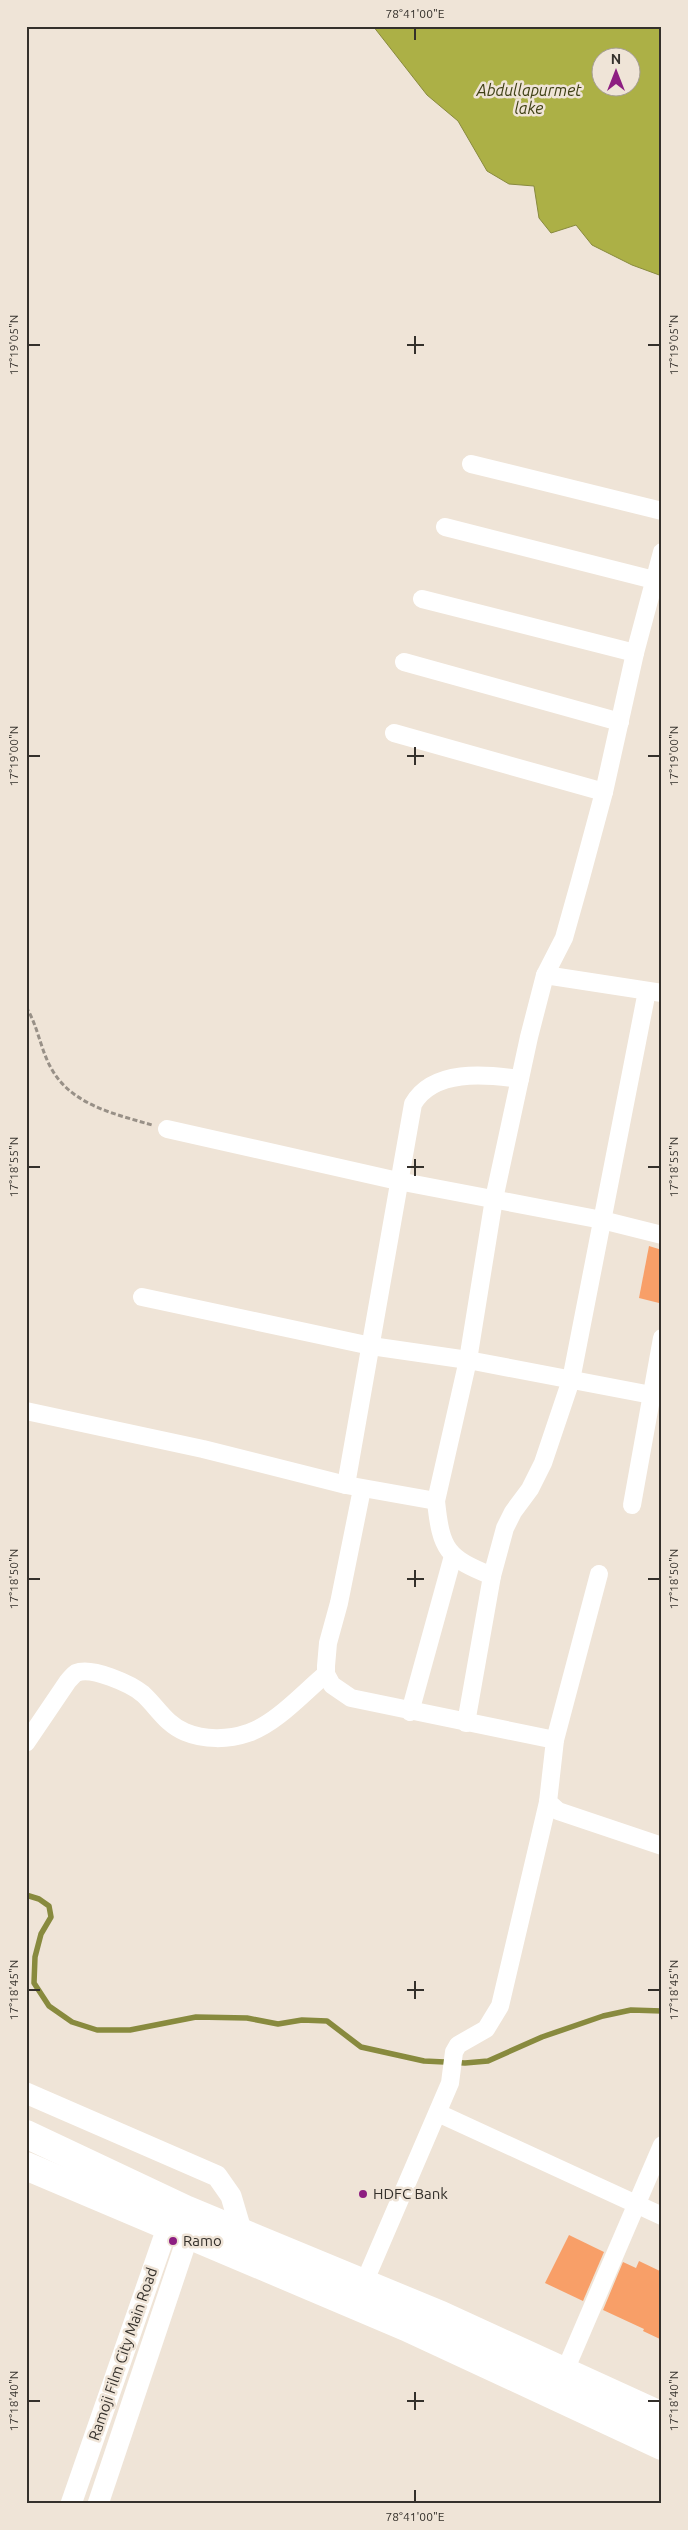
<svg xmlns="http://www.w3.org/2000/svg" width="688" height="2530" font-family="Ubuntu,sans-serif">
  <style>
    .water { fill: #acb046; stroke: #888a3e; fill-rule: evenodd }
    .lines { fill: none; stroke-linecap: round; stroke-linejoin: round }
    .stream { stroke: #888a3e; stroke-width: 5.5 }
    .building { fill: #f89f68 }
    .path { stroke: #989087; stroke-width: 3; stroke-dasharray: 5 2.5; stroke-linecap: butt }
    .minor { stroke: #fff; stroke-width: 18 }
    .tertiary { stroke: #fff; stroke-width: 21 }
    .trunk { stroke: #fff; stroke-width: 28 }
    .ticks { fill: none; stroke: #34302b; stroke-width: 2 }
    .poi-dot { fill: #8d1e81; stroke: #efe4d7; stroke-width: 2 }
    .labels { text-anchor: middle; stroke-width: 5; stroke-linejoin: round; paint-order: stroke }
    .poi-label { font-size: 15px; fill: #34302b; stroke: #efe4d7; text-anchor: start }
    .street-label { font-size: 15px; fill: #34302b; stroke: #efe4d7 }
    .water-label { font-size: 16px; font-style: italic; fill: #3f4015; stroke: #efe4d7 }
    .neatline { fill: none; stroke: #34302b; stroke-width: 2 }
    .ticks-label { font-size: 12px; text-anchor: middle; fill: #34302b }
  </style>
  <rect width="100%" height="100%" fill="#efe4d7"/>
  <path class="water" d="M373,26h289v250l-30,-11 -40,-20 -16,-20 -25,8 -12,-15 -5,-32 -25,-2 -22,-13 -29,-50 -31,-26zM600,58h30v30h-30z"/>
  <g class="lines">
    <path class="stream" d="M26,1895l13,4 10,7 2,11 -10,17 -6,23 -1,26 15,23 23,16 25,8h33l66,-13 51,1 31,6 24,-4 25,1 34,26 63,14 41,2 23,-2 54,-24 61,-21 28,-6 31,1"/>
  </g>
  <g class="building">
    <path d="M649,1246l13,4v39l-3,14 -20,-5z"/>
    <path d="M569,2235l35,17 -21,49 -38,-18z"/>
    <path d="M639,2261l23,11v68l-19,-9 1,-2 -41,-19 20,-48 13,6z"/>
  </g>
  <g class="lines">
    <path class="path" d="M26,1007c12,19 14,41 25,61 20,37 64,46 101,57"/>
    <g class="minor">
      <path d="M471,464l191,47"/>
      <path d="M445,527l209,53"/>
      <path d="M422,599l213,54"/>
      <path d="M404,662l216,60"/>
      <path d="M394,733l210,59"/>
      <path d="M545,975l117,18"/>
      <path d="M167,1129l231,52 204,39 60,15"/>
      <path d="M142,1297l229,49 97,14 194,37"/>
      <path d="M26,1411l177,38 143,36 90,16"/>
      <path d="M346,1485l67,-381c20,-35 72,-30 107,-25"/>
      <path d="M362,1489l-23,114 -11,40 -2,23v8l6,11 19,13 204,42 -7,62 10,9 104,35"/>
      <path d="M632,1505l30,-167"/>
      <path d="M492,1576c-45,-18 -51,-26 -56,-75l32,-141 26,-161 35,-162 16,-62 19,-37 16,-57 24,-89 31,-139 27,-101"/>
      <path d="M410,1712l43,-156"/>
      <path d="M466,1723l26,-147 13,-48 8,-16 17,-23 13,-26 28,-83 76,-389"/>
      <path d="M555,1740l44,-166"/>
      <path d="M26,1743l42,-62c2,-2 5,-6 8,-8 15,-7 55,11 67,21 15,14 23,30 42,38 19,8 43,8 63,1 28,-9 56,-41 78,-59"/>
      <path d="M438,2113l224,103"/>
      <path d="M364,2283l86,-200 4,-31 4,-7 28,-16 14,-23 48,-204"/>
      <path d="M564,2373l98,-228"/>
    </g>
    <g class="tertiary">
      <path d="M26,2093l191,83 14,20 11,37"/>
      <path d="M71,2504l102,-293"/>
      <path d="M98,2504l90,-268 7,-15"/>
    </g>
    <g class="trunk">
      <path d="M26,2134l159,75 256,106 221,101"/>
      <path d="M26,2166l380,161 256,119"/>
    </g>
  </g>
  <path class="ticks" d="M415,28v12M415,336v18M28,345h12M407,345h17M648,345h12M415,747v18M28,756h12M407,756h17M648,756h12M415,1159v17M28,1167h12M407,1167h17M648,1167h12M415,1570v17M28,1579h12M407,1579h17M648,1579h12M415,1981v18M28,1990h12M407,1990h17M648,1990h12M415,2392v18M28,2401h12M407,2401h17M648,2401h12M415,2490v12"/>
  <g class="poi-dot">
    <circle cx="363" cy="2194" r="5"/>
    <circle cx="173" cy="2241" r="5"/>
  </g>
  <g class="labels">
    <g class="poi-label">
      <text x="373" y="2199">HDFC Bank</text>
      <text x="183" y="2246">Ramo</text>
    </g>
    <g class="street-label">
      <text transform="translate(123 2354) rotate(-71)" y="5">Ramoji Film City Main Road</text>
    </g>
    <g class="water-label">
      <text x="529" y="96">Abdullapurmet<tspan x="529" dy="18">lake</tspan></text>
    </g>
  </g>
  <rect width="688" height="2530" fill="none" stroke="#efe4d7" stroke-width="55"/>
  <g transform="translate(616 72)"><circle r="24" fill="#efe4d7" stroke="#a49c92"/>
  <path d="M0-4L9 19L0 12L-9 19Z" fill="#8d1e81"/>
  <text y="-8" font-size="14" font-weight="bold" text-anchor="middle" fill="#34302b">N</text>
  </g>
  <rect x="28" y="28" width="632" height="2474" class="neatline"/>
  <g class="ticks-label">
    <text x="415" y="18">78°41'00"E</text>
    <text transform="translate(14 345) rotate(-90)" y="4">17°19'05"N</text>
    <text transform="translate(674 345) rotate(-90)" y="4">17°19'05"N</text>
    <text transform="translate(14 756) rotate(-90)" y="4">17°19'00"N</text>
    <text transform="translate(674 756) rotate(-90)" y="4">17°19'00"N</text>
    <text transform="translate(14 1167) rotate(-90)" y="4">17°18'55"N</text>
    <text transform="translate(674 1167) rotate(-90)" y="4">17°18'55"N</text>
    <text transform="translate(14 1579) rotate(-90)" y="4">17°18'50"N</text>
    <text transform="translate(674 1579) rotate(-90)" y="4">17°18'50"N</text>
    <text transform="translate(14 1990) rotate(-90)" y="4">17°18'45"N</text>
    <text transform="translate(674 1990) rotate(-90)" y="4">17°18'45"N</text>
    <text transform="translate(14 2401) rotate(-90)" y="4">17°18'40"N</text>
    <text transform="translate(674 2401) rotate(-90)" y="4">17°18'40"N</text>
    <text x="415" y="2521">78°41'00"E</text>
  </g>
</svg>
